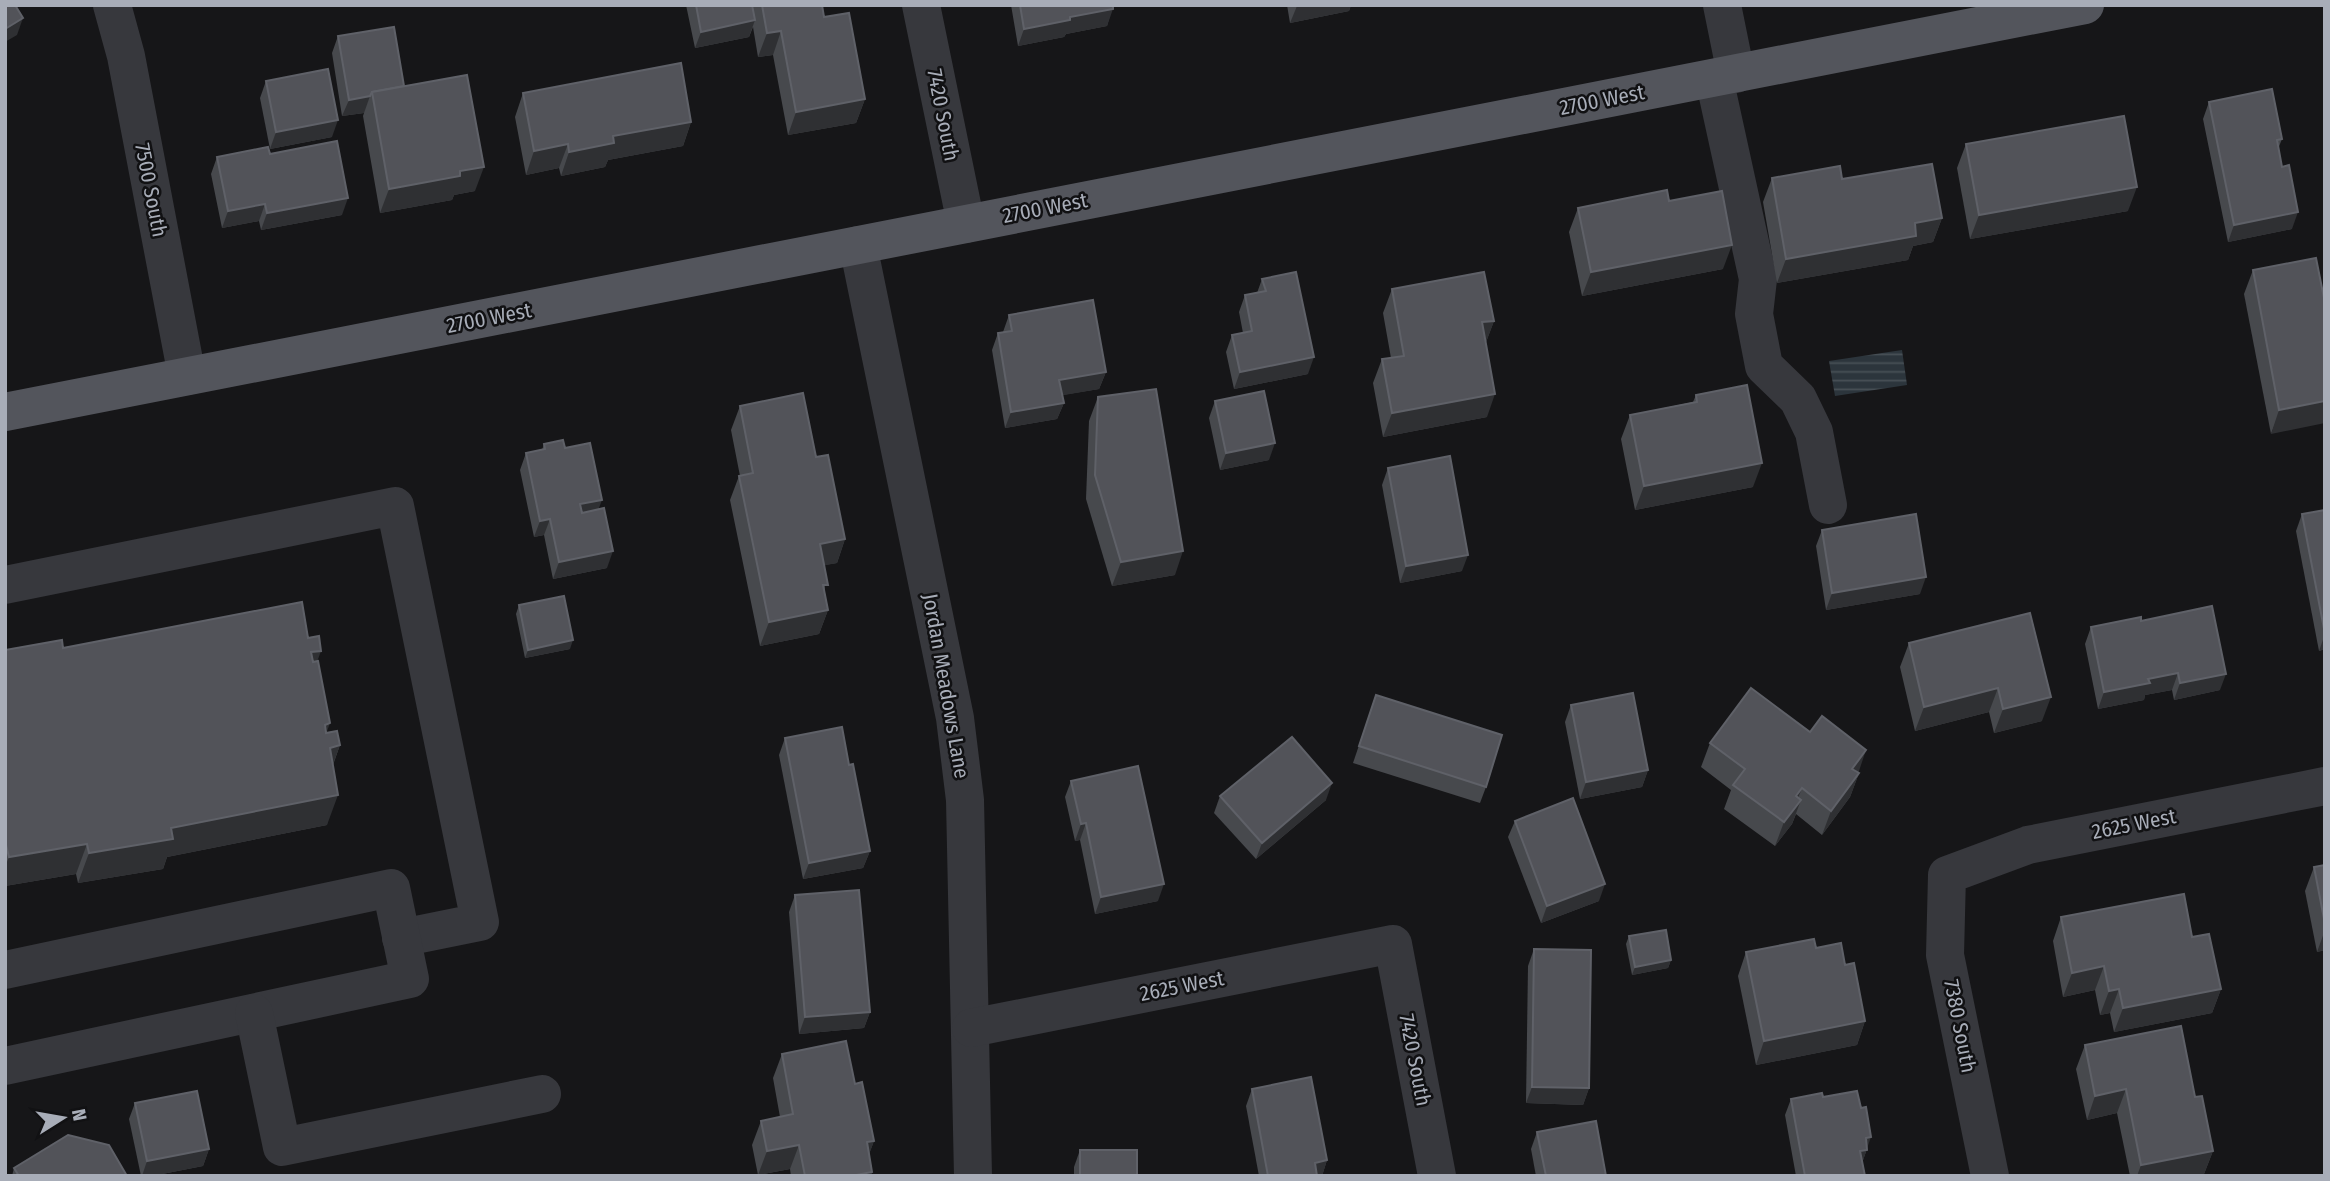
<svg xmlns="http://www.w3.org/2000/svg" width="2330" height="1181" font-family="'Fira Sans Condensed',sans-serif">
  <style>
    .water { fill: url(#water-rules) }
    .lines { fill: none; stroke-linecap: round; stroke-linejoin: round }
    .minor { stroke: #37383d; stroke-width: 38 }
    .major { stroke: #53555c; stroke-width: 38 }
    .wall { fill: #47494d }
    .shaded-wall { fill: #2f3033 }
    .building { fill: #525359; stroke: #5f6168; stroke-width: 2 }
    .labels { text-anchor: middle; stroke-width: 5; stroke-linejoin: round; paint-order: stroke }
    .street-label { font-size: 21px; fill: #a8adb8; stroke: #111113 }
  </style>
  <defs>
    <pattern id="water-rules" width="6" height="5" patternUnits="userSpaceOnUse" patternTransform="scale(1.75)"><rect width="6" height="5" fill="#2c353c"/><path d="M0 2.5h6" fill="none" stroke="#485056"/></pattern>
  </defs>
  <rect width="100%" height="100%" fill="#161618"/>
  <path class="water" d="M1902,350l5,35 -72,11 -6,-35z"/>
  <g class="lines">
    <g class="minor">
      <path d="M112,5l14,51 61,320"/>
      <path d="M921,5l45,219"/>
      <path d="M1722,5l14,69"/>
      <path d="M1714,78l44,201 -4,35 10,52 34,33 16,33 14,73"/>
      <path d="M858,245l97,473 10,82 8,376"/>
      <path d="M5,585l390,-79 85,416 -79,16"/>
      <path d="M5,970l386,-82 19,91 -405,87"/>
      <path d="M254,1013l28,134 260,-53"/>
      <path d="M971,1028l422,-84 44,232"/>
      <path d="M1990,1176l-45,-221 2,-80 81,-30 297,-59"/>
    </g>
    <path class="major" d="M5,412l2080,-407"/>
  </g>
  <g class="wall">
    <path d="M686,5h136l2,12 41,82 -9,24 -68,12 -15,-80 -15,2 -5,-30 -4,10 -54,11z"/>
    <path d="M1011,5h102l-6,21 -41,8 -2,3 -46,9z"/>
    <path d="M1287,5h64l-2,6 -59,12z"/>
    <path d="M338,36l66,50 71,105 -21,4 -2,5 -72,13 -17,-97 1,-3 -22,3 -10,-63z"/>
    <path d="M266,81l66,56 -62,12 -10,-51z"/>
    <path d="M523,93l168,29 -8,24 -75,14 -3,7 -44,9 -2,-8 -33,7 -11,-58z"/>
    <path d="M2209,102l73,37 -4,10 14,80 -64,13 -25,-123z"/>
    <path d="M1966,144l162,67 -158,28 -13,-71z"/>
    <path d="M270,154l72,61 -81,15 -2,-9 -37,7 -11,-54 6,-17z"/>
    <path d="M1772,178l70,1 100,39 -9,24 -20,4 -5,14 -131,23 -14,-81z"/>
    <path d="M1669,201l54,68 -141,27 -13,-64 9,-24z"/>
    <path d="M2253,270l72,33 -54,131 -27,-140z"/>
    <path d="M1262,279l46,95 -74,15 -8,-37 6,-17 11,-2 -4,-21 6,-17 12,-2z"/>
    <path d="M1392,289l102,32 -8,21 1,75 -104,20 -10,-54 9,-24 9,-1 -8,-45z"/>
    <path d="M1009,315l97,57 -7,17 -37,6 2,8 -7,16 -52,9 -13,-78 6,-17 5,-1z"/>
    <path d="M1696,395l57,92 -118,23 -14,-71 9,-24 63,-13z"/>
    <path d="M1098,397l77,178 -63,11 -26,-87 3,-78z"/>
    <path d="M1215,401l54,59 -49,10 -11,-52z"/>
    <path d="M740,406l76,51 29,82 -8,24 -13,2 1,28 3,17 -9,24 -59,12 -30,-146 9,-24h1l-9,-46z"/>
    <path d="M544,444l21,4 34,61 8,59 -54,11 -9,-44 -10,2 -14,-67 6,-17 16,-3z"/>
    <path d="M1388,468l74,103 -62,12 -18,-98z"/>
    <path d="M2325,510v139l-6,2 -23,-120 6,-17z"/>
    <path d="M1822,530l98,64 -94,16 -10,-64z"/>
    <path d="M519,605l51,44 -45,9 -9,-44z"/>
    <path d="M2030,613l12,108 -48,12 -5,-21 -74,19 -15,-64 9,-24z"/>
    <path d="M2141,621l79,69 -46,10 -2,-10 -27,5 -1,5 -46,9 -13,-65 6,-17z"/>
    <path d="M308,638l10,23 9,72 13,12 -7,20 -6,60 -160,32 -4,12 -85,14 -2,-9 -71,12v-236z"/>
    <path d="M1376,695l110,92 -6,16 -127,-40z"/>
    <path d="M1571,705l77,65 -6,17 -62,12 -15,-77z"/>
    <path d="M785,738l64,27 21,86 -7,17 -60,11 -24,-124z"/>
    <path d="M1710,743l148,30h1l-9,24 -28,38 -26,-21 -4,10 -17,22 -51,-37 7,-19 -30,-23z"/>
    <path d="M1071,781l87,120 -63,13 -15,-74 -5,1 -10,-44z"/>
    <path d="M1220,796l106,4 -70,59 -42,-46z"/>
    <path d="M1515,821l84,80 -58,22 -33,-86z"/>
    <path d="M2325,865v85l-8,2 -12,-61 9,-24z"/>
    <path d="M795,895l75,117 -6,16 -65,6 -10,-122z"/>
    <path d="M2061,917l131,20 29,52 -9,24 -98,19 -4,-19 -10,2 -5,-25 -32,7 -10,-56z"/>
    <path d="M1629,936l42,24 -3,8 -36,7 -6,-31z"/>
    <path d="M1534,949l55,139 -6,17 -57,-2 2,-137z"/>
    <path d="M1746,952l99,13 20,56 -8,24 -101,20 -18,-89z"/>
    <path d="M2085,1045l110,52 18,54 -9,23 -6,2h-68l-13,-63 -30,7 -11,-51z"/>
    <path d="M782,1054l73,30 19,57 -5,13 3,18 -1,4h-80l-1,-7 -32,6 -6,-30 9,-24 19,-4 -7,-39z"/>
    <path d="M1252,1089l75,71 -5,16h-63l-13,-70z"/>
    <path d="M1823,1097l44,52 -5,14 3,13h-69l-11,-61 6,-16z"/>
    <path d="M135,1103l74,46 -6,17 -51,10h-11l-12,-57z"/>
    <path d="M1537,1132l69,44h-70l-5,-27z"/>
    <path d="M1080,1150l57,26h-63v-9z"/>
    <path d="M14,1168l113,8h-115z"/>
  </g>
  <g class="shaded-wall">
    <path d="M1302,5h49l-2,6 -59,12 7,-17z"/>
    <path d="M1113,9l-6,17 -41,8 -2,3 -46,9 6,-17 46,-12z"/>
    <path d="M23,18l-6,17 -12,7v-13z"/>
    <path d="M755,20l-6,17 -54,11 6,-16z"/>
    <path d="M781,31l-8,24 -15,2 9,-24z"/>
    <path d="M370,96l-6,17 -22,3 7,-16z"/>
    <path d="M865,99l-9,24 -68,12 8,-23z"/>
    <path d="M338,120l-6,17 -62,12 6,-17z"/>
    <path d="M691,122l-8,24 -75,14 -3,7 -44,9 8,-24 44,-16z"/>
    <path d="M568,144l-9,24 -33,7 8,-24z"/>
    <path d="M484,167l-9,24 -21,4 -2,5 -72,13 9,-24 71,-18z"/>
    <path d="M2137,187l-9,24 -158,28 9,-24z"/>
    <path d="M348,198l-6,17 -81,15 6,-17z"/>
    <path d="M265,204l-6,17 -37,7 6,-17z"/>
    <path d="M2298,212l-6,17 -64,13 6,-17z"/>
    <path d="M1942,218l-9,24 -20,4 -5,14 -131,23 9,-24 129,-36z"/>
    <path d="M1732,245l-9,24 -141,27 9,-24z"/>
    <path d="M1494,321l-9,24 -3,-23z"/>
    <path d="M1314,357l-6,17 -74,15 6,-17z"/>
    <path d="M1106,372l-7,17 -46,8 6,-17z"/>
    <path d="M1495,394l-8,23 -104,20 9,-24z"/>
    <path d="M2325,401v22l-54,11 8,-24z"/>
    <path d="M1064,403l-7,16 -52,9 6,-16z"/>
    <path d="M1275,443l-6,17 -49,10 6,-17z"/>
    <path d="M1762,463l-9,24 -118,23 9,-24z"/>
    <path d="M602,500l-6,16 -22,5 6,-17z"/>
    <path d="M550,519l-6,16 -10,2 6,-16z"/>
    <path d="M845,539l-8,24 -26,5 9,-24z"/>
    <path d="M613,551l-6,17 -54,11 6,-17z"/>
    <path d="M1183,551l-8,24 -63,11 9,-24z"/>
    <path d="M1468,555l-6,16 -62,12 6,-17z"/>
    <path d="M1926,577l-6,17 -94,16 6,-17z"/>
    <path d="M828,610l-9,24 -59,12 9,-24z"/>
    <path d="M2325,634v15l-6,2z"/>
    <path d="M573,640l-3,9 -45,9 3,-8z"/>
    <path d="M321,651l-11,30 1,-29z"/>
    <path d="M2178,673l-6,17 -27,5 -1,5 -46,9 6,-17 44,-13z"/>
    <path d="M2226,674l-6,16 -46,10 6,-17z"/>
    <path d="M1998,688l-9,24 -74,19 9,-24z"/>
    <path d="M2051,697l-9,24 -48,12 9,-24z"/>
    <path d="M330,723l-11,30 6,-28z"/>
    <path d="M340,745l-11,30 1,-27z"/>
    <path d="M1866,750l-8,24 -6,-5z"/>
    <path d="M1648,770l-6,17 -62,12 6,-17z"/>
    <path d="M1859,773l-9,24 -28,38 9,-24z"/>
    <path d="M1332,783l-6,17 -70,59 6,-16z"/>
    <path d="M1802,788l-8,20 7,-8 -9,24 -17,22 9,-24 12,-26z"/>
    <path d="M338,795l-11,30 -160,32 -4,12 -85,14 11,-30 82,-25z"/>
    <path d="M1086,823l-6,17 -5,1 6,-17z"/>
    <path d="M87,844l-11,30 -71,12v-19l4,-10z"/>
    <path d="M870,851l-7,17 -60,11 6,-16z"/>
    <path d="M1164,884l-6,17 -63,13 6,-17z"/>
    <path d="M1605,884l-6,17 -58,22 6,-17z"/>
    <path d="M2325,930v20l-8,2z"/>
    <path d="M1671,960l-3,8 -36,7 3,-8z"/>
    <path d="M2104,966l-9,24 -32,7 9,-24z"/>
    <path d="M2119,989l-9,24 -10,2 9,-24z"/>
    <path d="M2221,989l-9,24 -98,19 9,-24z"/>
    <path d="M870,1012l-6,16 -65,6 6,-17z"/>
    <path d="M1865,1021l-8,24 -101,20 8,-24z"/>
    <path d="M1532,1087l57,1 -6,17 -57,-2z"/>
    <path d="M2126,1089l-9,24 -30,7 8,-24z"/>
    <path d="M1871,1137l-10,29 -7,2 12,-30z"/>
    <path d="M874,1141l-9,24 2,-23z"/>
    <path d="M799,1145l-9,24 -32,6 9,-24z"/>
    <path d="M209,1149l-6,17 -51,10h-10l5,-15z"/>
    <path d="M2213,1151l-9,23 -6,2h-61l4,-11z"/>
    <path d="M1327,1160l-5,16h-12l5,-13z"/>
    <path d="M872,1172l-1,4h-20z"/>
  </g>
  <g class="building">
    <path d="M5,5h10l8,13 -18,11z"/>
    <path d="M696,5h56l3,15 -54,12z"/>
    <path d="M762,5h60l2,12 25,-4 16,86 -69,13 -15,-81 -14,2z"/>
    <path d="M1020,5h93v4l-43,8v3l-46,9z"/>
    <path d="M394,27l10,59 -32,6 -2,4 -21,4 -11,-64z"/>
    <path d="M681,63l10,59 -78,14 1,7 -45,9 -1,-8 -34,7 -11,-58z"/>
    <path d="M328,69l10,51 -62,12 -10,-51z"/>
    <path d="M467,75l17,92 -24,4v5l-71,13 -17,-97z"/>
    <path d="M2272,89l10,50 -5,1 5,27 7,-2 9,47 -64,13 -25,-123z"/>
    <path d="M2124,116l13,71 -158,28 -13,-71z"/>
    <path d="M337,141l11,57 -81,15 -2,-9 -37,7 -11,-54 51,-10 2,7z"/>
    <path d="M1932,164l10,54 -27,5 1,13 -130,23 -14,-81 68,-12 2,13z"/>
    <path d="M1667,190l2,11 53,-10 10,54 -141,27 -13,-64z"/>
    <path d="M2316,258l9,45v98l-46,9 -26,-140z"/>
    <path d="M1296,272l18,85 -74,15 -8,-37 20,-4 -7,-36 21,-4 -4,-12z"/>
    <path d="M1484,272l10,49 -12,1 13,72 -103,19 -10,-54 22,-3 -12,-67z"/>
    <path d="M1093,300l13,72 -47,8 5,23 -53,9 -13,-79 14,-2 -3,-16z"/>
    <path d="M1747,385l15,78 -118,23 -14,-71 67,-13 -1,-7z"/>
    <path d="M1156,389l27,162 -62,11 -26,-87 3,-78z"/>
    <path d="M1264,391l11,52 -49,10 -11,-52z"/>
    <path d="M803,393l13,64 12,-2 17,84 -25,5 8,41h-5l5,25 -59,12 -30,-146 14,-3 -13,-67z"/>
    <path d="M563,440l2,8 25,-5 12,57 -22,4 2,9 22,-5 9,43 -54,11 -9,-43 -10,2 -14,-68 19,-4 -1,-5z"/>
    <path d="M1450,456l18,99 -62,11 -18,-98z"/>
    <path d="M2325,510v124l-23,-120z"/>
    <path d="M1916,514l10,63 -94,16 -10,-63z"/>
    <path d="M564,596l9,44 -45,10 -9,-45z"/>
    <path d="M302,602l6,36 11,-2 2,15 -10,1 2,10 5,-1 12,62 -5,2 1,8 11,-2 3,14 -10,3 8,47 -167,33 2,11 -84,14 -2,-9 -78,13 -4,-16v-191l57,-10 1,8z"/>
    <path d="M2212,606l14,68 -46,9 -2,-10 -30,6 2,4 -46,9 -13,-65 50,-10v4z"/>
    <path d="M2030,613l21,84 -48,12 -5,-21 -74,19 -15,-64z"/>
    <path d="M1751,688l59,44 12,-16 44,34 -14,19 7,4 -28,38 -29,-23 -6,8 5,4 -17,22 -51,-37 12,-16 -35,-26z"/>
    <path d="M1633,693l15,77 -62,12 -15,-77z"/>
    <path d="M1376,695l126,40 -16,52 -127,-41z"/>
    <path d="M842,727l7,38 4,-1 17,87 -61,12 -24,-125z"/>
    <path d="M1292,737l40,46 -70,60 -42,-47z"/>
    <path d="M1138,766l26,118 -63,13 -15,-74 -5,1 -10,-43z"/>
    <path d="M1573,798l32,86 -58,22 -32,-85z"/>
    <path d="M2325,865v59l-11,-57z"/>
    <path d="M859,890l11,122 -65,5 -10,-122z"/>
    <path d="M2184,894l8,43 17,-3 12,55 -98,19 -4,-19 -10,2 -5,-25 -32,7 -11,-56z"/>
    <path d="M1666,930l5,30 -36,7 -6,-31z"/>
    <path d="M1814,939l2,9 25,-5 4,22 9,-2 11,58 -101,20 -18,-89z"/>
    <path d="M1534,949l57,1 -2,138 -57,-1z"/>
    <path d="M2181,1026l14,71 7,-1 11,55 -72,14 -15,-76 -31,7 -10,-51z"/>
    <path d="M846,1041l9,43 7,-2 12,59 -7,1 5,30 -21,4h-46l-6,-31 -32,6 -6,-30 32,-7 -11,-60z"/>
    <path d="M1311,1077l16,83 -12,3 2,13h-49l-16,-87z"/>
    <path d="M197,1091l12,58 -62,12 -12,-58z"/>
    <path d="M1857,1091l4,17 5,-1 5,30 -5,1 1,12 -7,1 5,25h-60l-14,-77 31,-6 1,4z"/>
    <path d="M1596,1121l10,55h-60l-9,-44z"/>
    <path d="M68,1135l41,10 18,31h-108l-5,-8z"/>
    <rect x="1080" y="1150" width="57" height="26"/>
  </g>
  <g class="labels">
    <g class="street-label">
      <text transform="translate(1602 100) rotate(-11)" y="7">2700 West</text>
      <text transform="translate(943 115) rotate(79)" y="7">7420 South</text>
      <text transform="translate(151 190) rotate(79)" y="7">7500 South</text>
      <text transform="translate(1045 208) rotate(-11)" y="7">2700 West</text>
      <text transform="translate(489 318) rotate(-11)" y="7">2700 West</text>
      <text transform="translate(946 686) rotate(80)" y="7">Jordan Meadows Lane</text>
      <text transform="translate(2134 824) rotate(-11)" y="7">2625 West</text>
      <text transform="translate(1182 986) rotate(-11)" y="7">2625 West</text>
      <text transform="translate(1960 1026) rotate(79)" y="7">7380 South</text>
      <text transform="translate(1415 1060) rotate(79)" y="7">7420 South</text>
    </g>
  </g>
  <rect width="2330" height="1181" fill="none" stroke="#a8adb8" stroke-width="14"/>
  <g transform="translate(63 1118) rotate(79)" stroke="#111113" stroke-width="5" paint-order="stroke">
  <path d="M0-5L12 26L0 18L-12 26Z" fill="#a8adb8"/>
  <text y="-10" font-size="19" font-weight="bold" text-anchor="middle" fill="#a8adb8">N</text>
  </g>
</svg>
